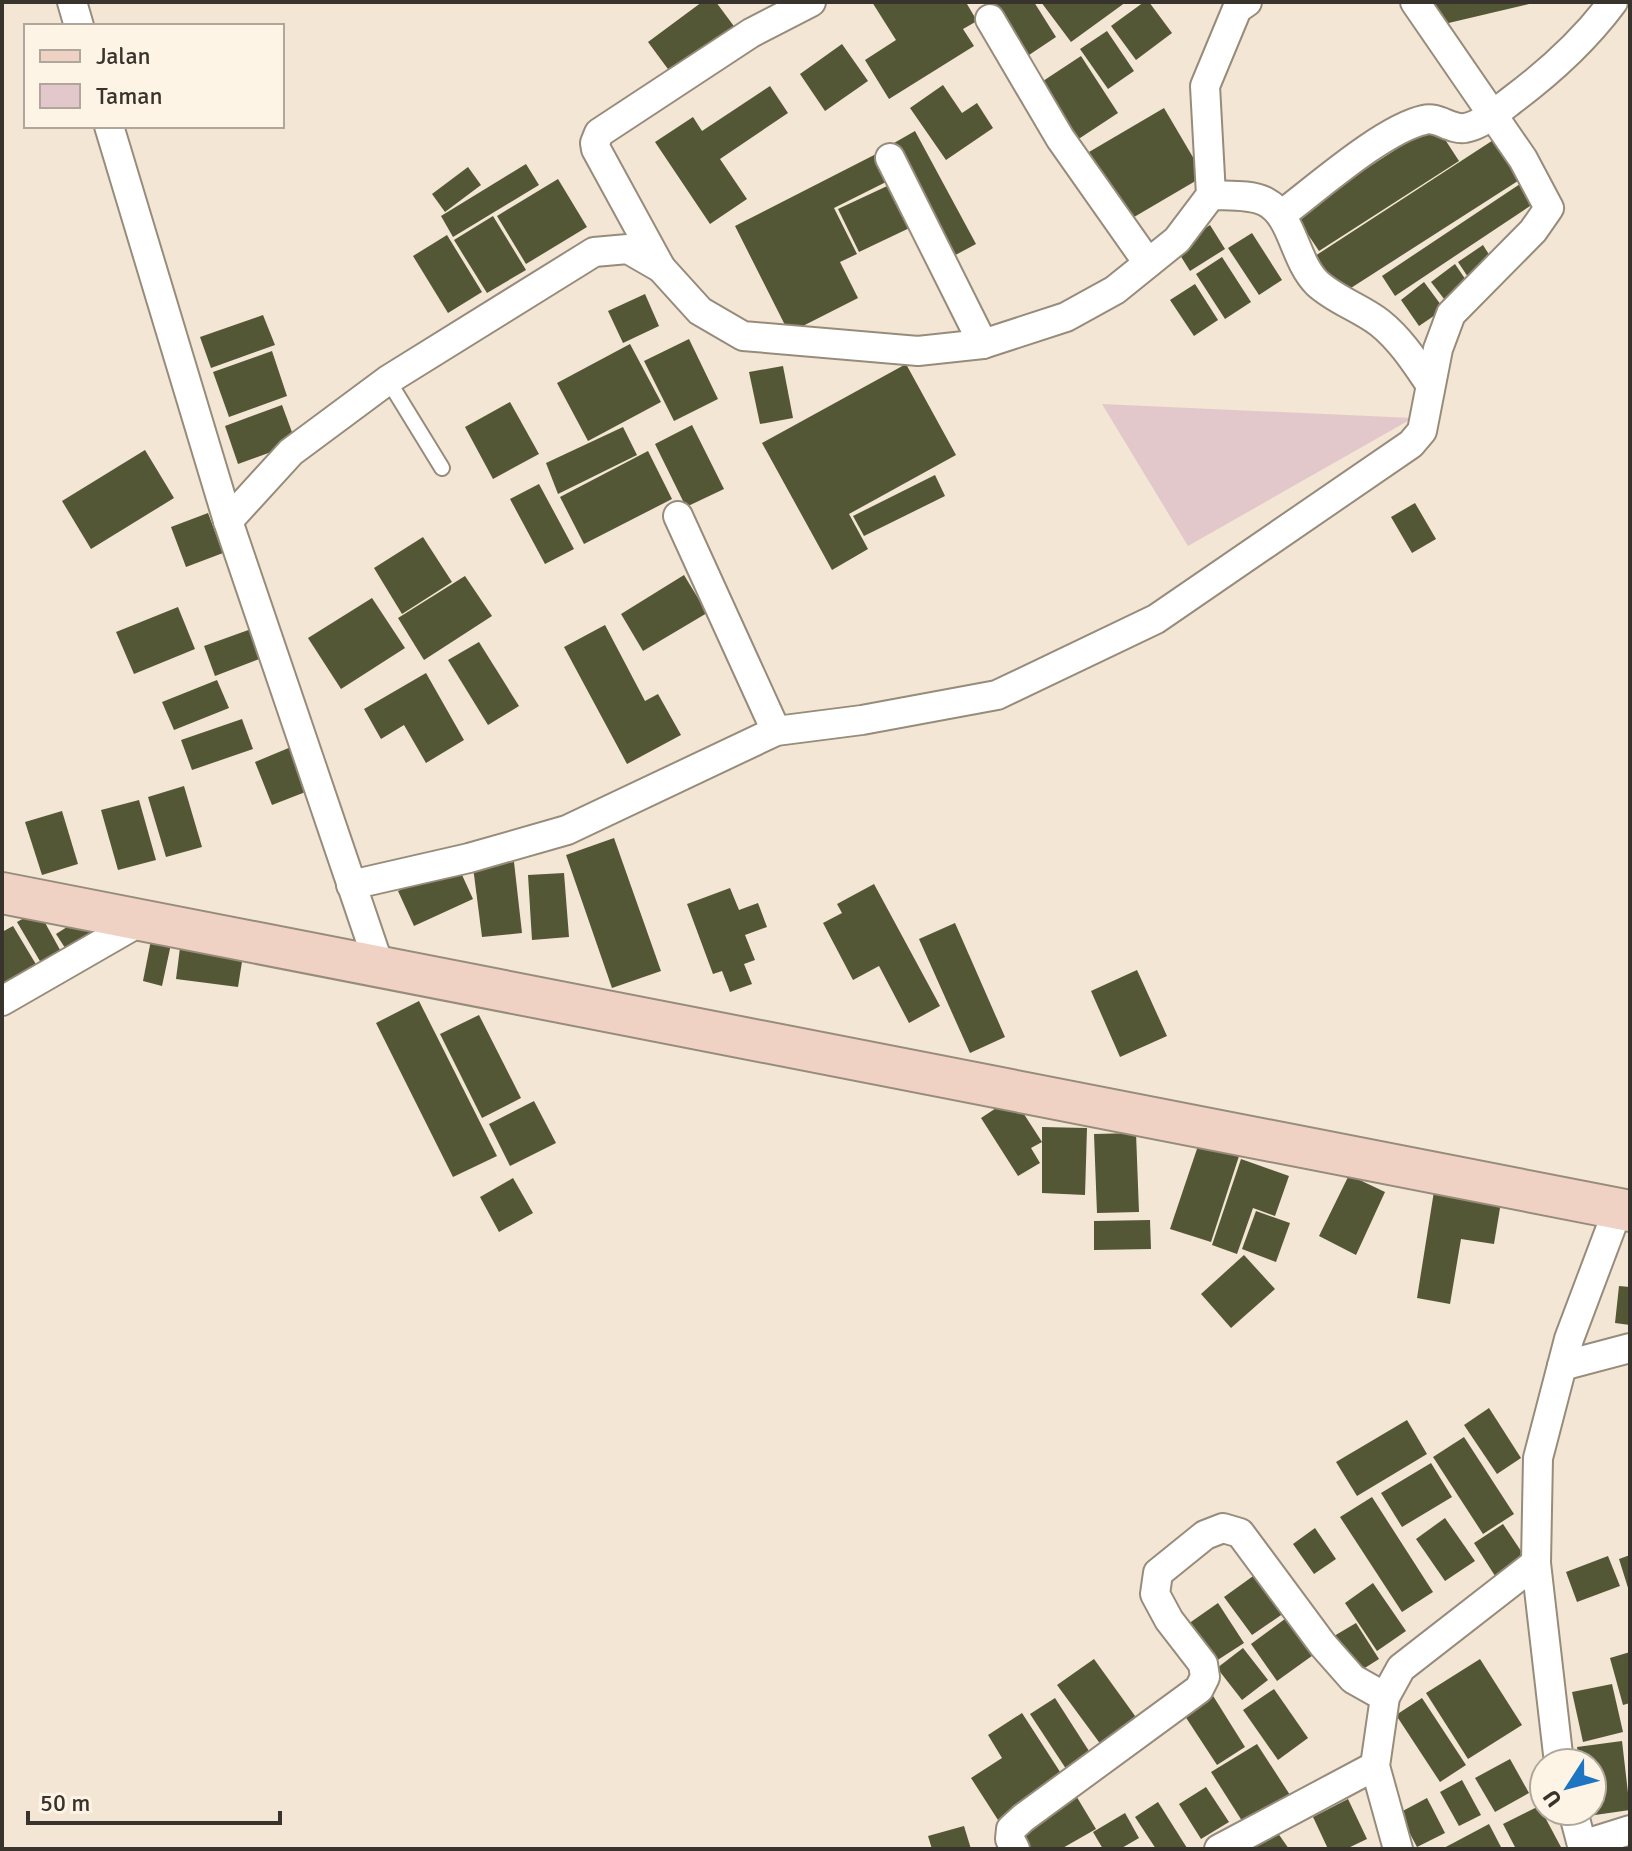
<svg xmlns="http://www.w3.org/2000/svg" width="1632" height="1851" font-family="Signika,sans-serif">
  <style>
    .green { fill: #e3c8cb }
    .building { fill: #535736 }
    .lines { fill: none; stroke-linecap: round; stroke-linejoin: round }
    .lane-casing { stroke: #978c7b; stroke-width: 18 }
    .street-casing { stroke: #978c7b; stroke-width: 32 }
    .secondary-casing { stroke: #978c7b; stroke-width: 44 }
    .lane { stroke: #fff; stroke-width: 14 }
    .street { stroke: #fff; stroke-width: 28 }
    .secondary { stroke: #f0d2c4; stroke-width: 40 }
  </style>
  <rect width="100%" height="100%" fill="#f3e6d4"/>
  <path class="green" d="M1102,404l311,14 -225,128z"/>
  <g class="building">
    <path d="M702,2h14l23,31 -63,47 -28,-38z"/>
    <path d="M872,2h98l-3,2 10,17 -14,8 11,17 -85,53 -24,-39 31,-20z"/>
    <path d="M999,2h35l22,35 -30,20 -33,-51z"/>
    <path d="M1041,2h85l-55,40z"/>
    <path d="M1144,2h5l23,31 -36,27 -25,-34z"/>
    <path d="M1420,2h113v1l-93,22z"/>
    <path d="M1107,31l27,40 -26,18 -28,-40z"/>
    <path d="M842,44l26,37 -43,30 -25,-37z"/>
    <path d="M1081,56l37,57 -44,29 -37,-57z"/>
    <path d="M943,85l19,28 15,-10 16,25 -47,32 -36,-52z"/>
    <path d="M770,86l18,27 -68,46 27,40 -37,25 -55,-82 38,-25 9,14z"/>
    <path d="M1164,108l40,68 -75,44 -40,-68z"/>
    <path d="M1435,124l24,37 -140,90 -24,-36z"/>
    <path d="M915,131l61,113 -28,15 -61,-112z"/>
    <path d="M1501,135l26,40 -187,120 -25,-39z"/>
    <path d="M880,152l14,26 -60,30 23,46 -17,8 18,36 -69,35 -54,-107z"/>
    <path d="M526,164l13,21 -86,52 -12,-21z"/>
    <path d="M468,167l13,18 -36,27 -13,-18z"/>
    <path d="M558,179l29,48 -61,37 -29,-48z"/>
    <path d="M900,180l20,43 -61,29 -21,-43z"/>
    <path d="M1520,184l13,20 -138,92 -13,-20z"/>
    <path d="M493,216l33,54 -39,23 -33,-53z"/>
    <path d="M1210,225l15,24 -35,22 -15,-24z"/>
    <path d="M1252,233l30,47 -23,15 -31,-47z"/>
    <path d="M447,235l35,57 -34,21 -35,-57z"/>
    <path d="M1483,245l12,19 -25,16 -12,-18z"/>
    <path d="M1222,257l29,45 -26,17 -29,-45z"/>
    <path d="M1455,264l15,22 -22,18 -17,-22z"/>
    <path d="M1424,282l20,27 -25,17 -18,-26z"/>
    <path d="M1195,284l23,36 -24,16 -24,-36z"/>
    <path d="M645,294l14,32 -36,17 -15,-32z"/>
    <path d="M263,315l12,30 -64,23 -11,-31z"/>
    <path d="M689,339l29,60 -44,22 -30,-60z"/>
    <path d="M630,344l31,58 -73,39 -31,-58z"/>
    <path d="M272,351l15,45 -58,21 -16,-45z"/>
    <path d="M906,364l50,91 -107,59 19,35 -36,21 -70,-127z"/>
    <path d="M783,366l10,52 -33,6 -11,-52z"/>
    <path d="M510,402l29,52 -46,25 -28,-52z"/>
    <path d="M282,405l14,38 -58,21 -13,-38z"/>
    <path d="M692,425l32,64 -38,18 -31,-63z"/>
    <path d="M623,427l14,28 -79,39 -12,-31z"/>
    <path d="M145,450l29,48 -83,51 -29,-48z"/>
    <path d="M648,451l24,48 -88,45 -24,-47z"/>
    <path d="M935,475l10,21 -81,40 -11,-20z"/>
    <path d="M539,484l35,65 -29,15 -35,-65z"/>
    <path d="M1415,503l21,36 -24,14 -21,-36z"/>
    <path d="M208,513l15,40 -37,14 -15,-40z"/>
    <path d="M423,537l29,45 -50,32 -28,-46z"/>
    <path d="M684,575l23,38 -64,38 -22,-37z"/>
    <path d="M465,576l27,40 -68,44 -26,-42z"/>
    <path d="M372,598l33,50 -64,41 -33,-51z"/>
    <path d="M178,607l17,42 -61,25 -18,-42z"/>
    <path d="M605,625l40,76 13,-7 23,41 -54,29 -63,-117z"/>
    <path d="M257,627l10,29 -52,20 -11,-30z"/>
    <path d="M479,642l40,64 -31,19 -40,-65z"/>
    <path d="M426,673l38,67 -38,23 -22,-38 -23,14 -17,-30z"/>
    <path d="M217,680l12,28 -55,22 -12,-28z"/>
    <path d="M242,719l11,30 -61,21 -11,-30z"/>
    <path d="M291,747l17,44 -36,14 -17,-43z"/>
    <path d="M184,786l18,61 -36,10 -18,-60z"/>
    <path d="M139,800l17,60 -38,10 -17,-60z"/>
    <path d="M62,811l16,53 -36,11 -17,-53z"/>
    <path d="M614,838l47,133 -49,17 -46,-133z"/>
    <path d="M514,862l8,71 -40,4 -9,-70z"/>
    <path d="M457,864l16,35 -59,27 -16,-35z"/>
    <path d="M564,873l5,64 -37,3 -4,-65z"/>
    <path d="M874,884l66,122 -31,17 -30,-57 -26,14 -30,-57 19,-10 -5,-9z"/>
    <path d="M730,888l9,22 19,-7 9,24 -22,8 10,25 -11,4 8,20 -22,8 -8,-21 -9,3 -26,-70z"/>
    <path d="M38,910l26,47 -20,11 -27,-46z"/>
    <path d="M86,915l12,20 -29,19 -13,-20z"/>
    <path d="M955,923l50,114 -35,16 -51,-114z"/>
    <path d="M13,926l24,40 -35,22v-56z"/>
    <path d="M151,940l20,4 -9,42 -19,-5z"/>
    <path d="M181,940l63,9 -6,38 -62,-8z"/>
    <path d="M1137,970l30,66 -47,21 -29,-66z"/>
    <path d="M419,1001l78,155 -44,21 -77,-154z"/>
    <path d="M479,1015l42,83 -39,20 -42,-84z"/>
    <path d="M1013,1097l29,45 -11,6 9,15 -22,13 -37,-58z"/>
    <path d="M534,1101l22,42 -46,23 -21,-42z"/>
    <path d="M1042,1127l45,1 -2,67 -43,-2z"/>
    <path d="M1136,1133l3,79 -42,1 -3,-79z"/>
    <path d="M1201,1137l40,13 -30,92 -41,-13z"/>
    <path d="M1241,1159l48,17 -14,40 -22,-8 -16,46 -25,-9z"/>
    <path d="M1349,1175l36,17 -29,63 -37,-19z"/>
    <path d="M513,1178l20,35 -34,19 -19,-35z"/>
    <path d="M1435,1185l67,11 -8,48 -33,-5 -11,65 -33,-6z"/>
    <path d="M1256,1211l34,12 -14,39 -34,-13z"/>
    <path d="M1150,1220l1,29 -57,1v-29z"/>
    <path d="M1244,1255l31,34 -44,39 -30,-34z"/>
    <path d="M1619,1286l11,1v38l-15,-2z"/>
    <path d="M1489,1408l32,50 -24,16 -33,-49z"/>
    <path d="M1407,1420l20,34 -70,42 -21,-34z"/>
    <path d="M1464,1437l50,77 -31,20 -50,-77z"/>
    <path d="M1431,1463l21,34 -50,30 -21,-34z"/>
    <path d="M1372,1497l61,95 -31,20 -62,-95z"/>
    <path d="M1445,1518l30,43 -30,20 -29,-42z"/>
    <path d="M1503,1524l24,36 -30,19 -23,-36z"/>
    <path d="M1315,1528l21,31 -22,15 -21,-30z"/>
    <path d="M1630,1555v36h-1l-10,-32z"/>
    <path d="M1608,1556l12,30 -43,16 -11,-30z"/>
    <path d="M1256,1574l28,39 -32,22 -28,-38z"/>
    <path d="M1373,1583l33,48 -29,20 -32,-48z"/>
    <path d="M1218,1603l26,40 -31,20 -25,-39z"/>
    <path d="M1289,1616l27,37 -39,28 -26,-37z"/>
    <path d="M1356,1623l23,36 -27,17 -23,-37z"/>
    <path d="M1243,1648l25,32 -26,20 -25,-32z"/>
    <path d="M1630,1652v51l-7,2 -13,-47z"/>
    <path d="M1094,1659l49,68 -36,26 -50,-68z"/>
    <path d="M1480,1659l42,66 -54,34 -42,-66z"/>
    <path d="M1612,1684l11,48 -40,10 -11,-50z"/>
    <path d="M1274,1689l34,49 -30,22 -35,-50z"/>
    <path d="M1210,1691l35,56 -28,18 -36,-55z"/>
    <path d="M1055,1698l41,64 -24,16 -42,-64z"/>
    <path d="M1422,1698l44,67 -26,17 -44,-67z"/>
    <path d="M1022,1713l42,65 -66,42 -27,-42 31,-20 -14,-23z"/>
    <path d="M1622,1741l8,69 -42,6 -1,-5h5v-48h-12l-3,-16z"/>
    <path d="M1257,1744l33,51 -46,29 -33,-52z"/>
    <path d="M1510,1759l19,34 -34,19 -20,-34z"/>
    <path d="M1462,1780l19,35 -22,11 -19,-34z"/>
    <path d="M1206,1787l23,35 -28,17 -22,-35z"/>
    <path d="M1075,1794l21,35 -35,20h-35l-12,-19z"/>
    <path d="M1427,1798l18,35 -28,14 -18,-34z"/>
    <path d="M1348,1799l19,40 -21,10h-18l-15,-32z"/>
    <path d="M1158,1802l29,46 -2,1h-29l-21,-32z"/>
    <path d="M1539,1806l23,43h-46l-13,-25z"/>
    <path d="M1125,1813l14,25 -19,11h-17l-10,-17z"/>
    <path d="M1489,1824l13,25h-60z"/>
    <path d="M964,1826l7,23h-39l-4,-13z"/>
    <path d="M1275,1829l14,20h-42z"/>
  </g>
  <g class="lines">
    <defs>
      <path id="lane" d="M388,380l54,88"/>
      <g id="street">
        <path d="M72,2l7,24"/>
        <path d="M990,19l70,119 88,125"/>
        <path d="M109,126l119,395 151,444"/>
        <path d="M890,158l93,186"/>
        <path d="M1211,195c17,1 40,-1 55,7 27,14 28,58 51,81 18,17 44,25 63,40 21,17 35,39 50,61"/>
        <path d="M1281,215c35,-26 102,-86 143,-95 14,-4 26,10 41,8 17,-3 34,-18 47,-28 39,-29 72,-59 101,-98"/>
        <path d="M661,268l-65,-119 -1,-6 4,-10 152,-100 60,-31"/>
        <path d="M678,516l98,215"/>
        <path d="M228,521l63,-69 97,-72 206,-128 34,-3 33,19 39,43 43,25 175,15 65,-7 83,-27 49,-27 62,-50 34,-45 -6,-109 32,-77 10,-7"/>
        <path d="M351,885l118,-27 98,-28 209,-99 86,-11 135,-25 159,-76 255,-175 11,-13 16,-82 13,-35 82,-83 16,-23 -26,-49 -108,-157"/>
        <path d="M2,1001l139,-80"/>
        <path d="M1562,1366l68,-18"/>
        <path d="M1559,1763l-23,-200 2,-105 31,-119 49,-130"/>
        <path d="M1573,1811l10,38"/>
        <path d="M1582,1845l48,-15"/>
        <path d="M1015,1849l-5,-10 1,-10 12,-11 176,-129 6,-12 -2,-13 -34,-44 -14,-26 3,-21 47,-38 18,-7 17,5 83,112 30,34 32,18"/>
        <path d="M1219,1849l156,-83"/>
        <path d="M1398,1849l-23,-83 10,-69 16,-29 135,-105"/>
      </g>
      <path id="secondary" d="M2,893l1628,318"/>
    </defs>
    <use href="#lane" class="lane-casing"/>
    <use href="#street" class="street-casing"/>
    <use href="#secondary" class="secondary-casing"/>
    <use href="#lane" class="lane"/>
    <use href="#street" class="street"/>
    <use href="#secondary" class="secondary"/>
  </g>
  <rect width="1632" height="1851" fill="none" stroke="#38332c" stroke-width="8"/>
  <rect x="24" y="24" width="260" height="104" fill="#fef4e5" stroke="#afa79b" stroke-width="2"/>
  <rect x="40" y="50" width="40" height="12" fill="#f0d2c4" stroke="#afa79b" stroke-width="2"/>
  <text x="96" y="64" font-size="24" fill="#38332c">Jalan</text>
  <rect x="40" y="84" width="40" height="24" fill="#e3c8cb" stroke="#afa79b" stroke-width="2"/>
  <text x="96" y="104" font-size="24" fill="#38332c">Taman</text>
  <g transform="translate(1568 1787) rotate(234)"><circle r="38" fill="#fef4e5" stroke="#afa79b" stroke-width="2"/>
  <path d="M0-6L14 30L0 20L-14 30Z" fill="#1e75c2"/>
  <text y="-12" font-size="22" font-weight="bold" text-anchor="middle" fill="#38332c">U</text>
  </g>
  <path d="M28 1811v12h252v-12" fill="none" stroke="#38332c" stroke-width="4"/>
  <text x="40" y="1811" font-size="24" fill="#38332c" stroke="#fef4e5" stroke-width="6" paint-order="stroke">50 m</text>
</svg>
